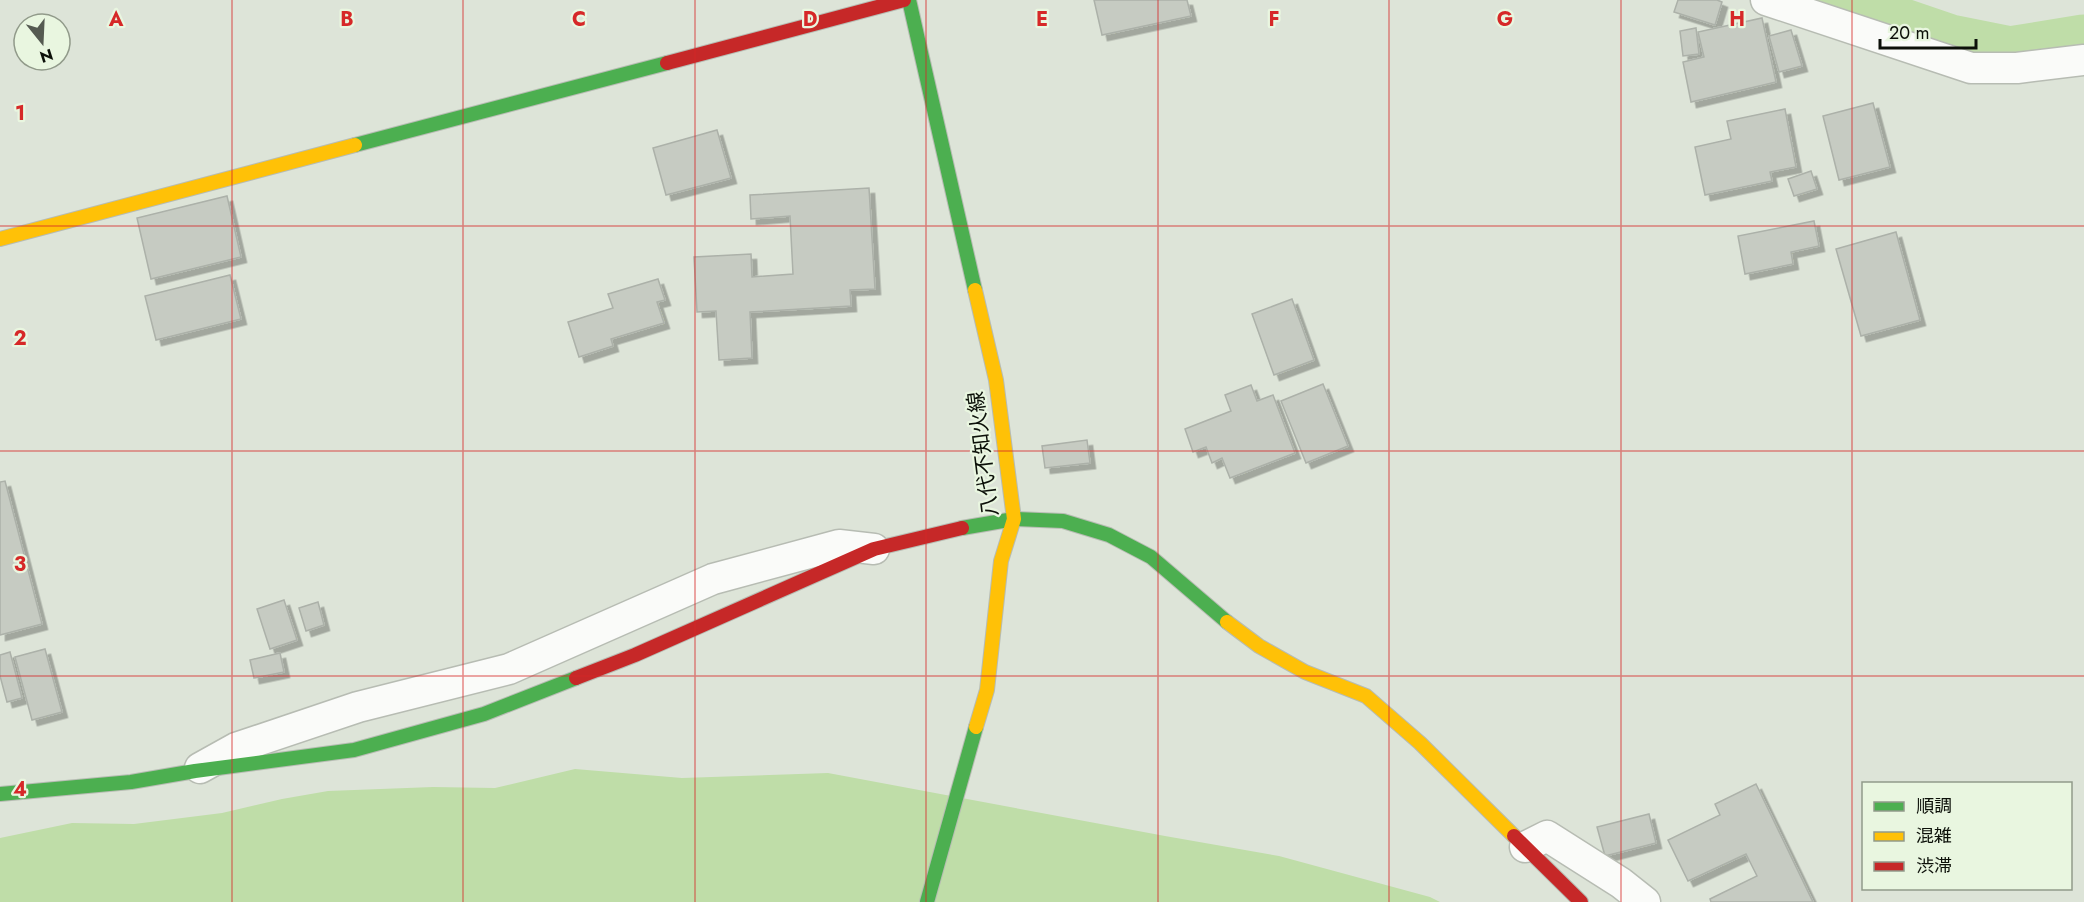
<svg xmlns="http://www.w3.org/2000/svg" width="2084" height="902" font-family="Jost,'Noto Sans JP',sans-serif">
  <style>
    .water { fill: #bfdda8 }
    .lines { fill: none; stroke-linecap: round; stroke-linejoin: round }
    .river { stroke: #bfdda8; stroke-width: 57 }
    .building { fill: #c6cbc2; stroke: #acb1a9; stroke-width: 1.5; filter: url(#shadow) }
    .street-casing { stroke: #b7bcb3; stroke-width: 33 }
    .fast-casing { stroke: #b7bcb3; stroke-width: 16 }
    .slow-casing { stroke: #b7bcb3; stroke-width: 16 }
    .jam-casing { stroke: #b7bcb3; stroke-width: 16 }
    .street { stroke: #fafbf9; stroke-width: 30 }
    .fast { stroke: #4caf50; stroke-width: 14 }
    .slow { stroke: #ffc107; stroke-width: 14 }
    .jam { stroke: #c62828; stroke-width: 14 }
    .grid { fill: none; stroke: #d62828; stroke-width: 1.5; stroke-opacity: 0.55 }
    .labels { text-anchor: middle; stroke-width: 4.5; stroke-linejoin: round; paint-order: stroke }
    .street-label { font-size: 21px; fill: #0c1009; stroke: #e9f6e0 }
    .grid-label { font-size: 20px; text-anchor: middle; font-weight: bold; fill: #d62828; stroke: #e9f6e0; stroke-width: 4.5; stroke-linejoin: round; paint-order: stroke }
  </style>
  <defs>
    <filter id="shadow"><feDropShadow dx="5.5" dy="5.5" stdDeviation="0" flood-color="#0004"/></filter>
  </defs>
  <rect width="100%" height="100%" fill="#dde4d8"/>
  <path class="water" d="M575,769l107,9 146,-5 337,63 114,20 151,41 10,5h-1440v-64l72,-15 62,1 88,-11 60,-14 46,-8 105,-4 62,1z"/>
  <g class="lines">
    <path class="river" d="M1824,0l126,43 60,12 74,-12"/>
  </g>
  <g class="building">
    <path d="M1094,0h93l4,16 -89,19z"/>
    <path d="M1678,0h39l5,2 -7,23 -41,-13z"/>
    <path d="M1762,18l14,64 -85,20 -8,-40 21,-5 -6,-25z"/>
    <path d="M1696,28l3,26 -16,2 -3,-25z"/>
    <path d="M1791,30l11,36 -23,6 -10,-36z"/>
    <path d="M1873,103l17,64 -51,13 -16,-64z"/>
    <path d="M1785,109l11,58 -26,5 2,9 -67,14 -10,-48 36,-8 -4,-18z"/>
    <path d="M717,130l14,48 -65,17 -13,-47z"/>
    <path d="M1811,171l6,18 -23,7 -6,-17z"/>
    <path d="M869,188l6,101 -25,1 1,16 -101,6 2,46 -33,2 -3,-49 -19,1 -3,-55 57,-3 1,23 41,-3 -3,-58 -39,3 -1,-24z"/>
    <path d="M227,196l14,61 -90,22 -14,-61z"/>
    <path d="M1814,221l5,25 -28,6 2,12 -48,10 -7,-38z"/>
    <path d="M1896,232l24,88 -59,16 -25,-87z"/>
    <path d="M230,275l11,44 -85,21 -11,-44z"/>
    <path d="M658,279l7,21 -8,2 7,21 -53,16 2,7 -34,11 -11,-35 45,-14 -5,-14z"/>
    <path d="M1292,299l22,61 -40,15 -22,-61z"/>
    <path d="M1323,384l25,62 -42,17 -25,-62z"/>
    <path d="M1251,385l6,16 16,-6 22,58 -65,25 -8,-20 -10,5 -6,-16 -13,5 -8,-23 46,-18 -6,-16z"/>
    <path d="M1087,440l3,23 -45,5 -3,-22z"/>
    <path d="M5,481l37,143 -42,11v-153z"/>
    <path d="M284,600l13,40 -27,9 -13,-40z"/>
    <path d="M318,602l6,23 -18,6 -7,-23z"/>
    <path d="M45,649l17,63 -30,8 -17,-63z"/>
    <path d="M10,652l12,46 -15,4 -7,-26v-21z"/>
    <path d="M280,653l4,19 -30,6 -4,-18z"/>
    <path d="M1756,784l57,118h-102l-1,-3 47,-23 -11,-22 -58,27 -20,-41 52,-25 -5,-11z"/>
    <path d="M1649,814l7,29 -51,13 -8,-29z"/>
  </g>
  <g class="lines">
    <defs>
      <g id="street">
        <path d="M1766,0l205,68h46l67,-8"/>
        <path d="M200,768l36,-20 122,-41 151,-38 204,-90 126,-34 35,4"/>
        <path d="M1525,847l22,-11 74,47 24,19"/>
      </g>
      <g id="fast">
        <path d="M909,0l66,290"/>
        <path d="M355,145l312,-82"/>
        <path d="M962,528l52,-9 49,2 46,14 42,22 76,65"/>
        <path d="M0,794l131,-12 64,-11 159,-21 130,-36 92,-36"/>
        <path d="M927,902l49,-175"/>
      </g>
      <g id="slow">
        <path d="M0,239l355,-94"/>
        <path d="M975,290l21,90 18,139 -13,42 -14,129 -11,37"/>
        <path d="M1227,622l32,24 46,26 61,24 54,47 94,93"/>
      </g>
      <g id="jam">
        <path d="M667,63l237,-63"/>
        <path d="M576,678l59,-23 239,-106 88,-21"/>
        <path d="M1514,836l67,66"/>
      </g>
    </defs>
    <use href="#street" class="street-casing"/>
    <use href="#fast" class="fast-casing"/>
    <use href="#slow" class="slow-casing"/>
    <use href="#jam" class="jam-casing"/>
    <use href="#street" class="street"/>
    <use href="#fast" class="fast"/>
    <use href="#slow" class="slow"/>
    <use href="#jam" class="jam"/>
  </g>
  <path class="grid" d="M232,0v902M463,0v902M695,0v902M926,0v902M1158,0v902M1389,0v902M1621,0v902M1852,0v902M0,226h2084M0,451h2084M0,676h2084"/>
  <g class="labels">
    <g class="street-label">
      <text transform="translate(983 454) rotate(-97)" y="7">八代不知火線</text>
    </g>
  </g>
  <g class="grid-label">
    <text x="116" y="26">A</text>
    <text x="347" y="26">B</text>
    <text x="579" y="26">C</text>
    <text x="810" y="26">D</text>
    <text x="1042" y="26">E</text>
    <text x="1274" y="26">F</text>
    <text x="1505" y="26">G</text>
    <text x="1737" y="26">H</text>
    <text x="20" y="120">1</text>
    <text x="20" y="345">2</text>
    <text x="20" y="571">3</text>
    <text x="20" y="796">4</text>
  </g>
  <rect x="1862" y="782" width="210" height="108" fill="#e9f6e0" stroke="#919a8a" stroke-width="1.5"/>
  <rect x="1874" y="802" width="30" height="9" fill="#4caf50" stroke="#919a8a" stroke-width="1.5"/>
  <text x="1916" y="812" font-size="18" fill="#0c1009">順調</text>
  <rect x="1874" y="832" width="30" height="9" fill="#ffc107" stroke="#919a8a" stroke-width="1.5"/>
  <text x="1916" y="842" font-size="18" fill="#0c1009">混雑</text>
  <rect x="1874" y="862" width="30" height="9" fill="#c62828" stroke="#919a8a" stroke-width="1.5"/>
  <text x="1916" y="872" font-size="18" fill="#0c1009">渋滞</text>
  <g transform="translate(42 42) rotate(162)"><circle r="28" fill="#e9f6e0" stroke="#919a8a" stroke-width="1.5"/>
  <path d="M0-4.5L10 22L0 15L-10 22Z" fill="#555a51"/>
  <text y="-9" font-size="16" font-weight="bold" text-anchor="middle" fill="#0c1009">N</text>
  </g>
  <path d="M1880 39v9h96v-9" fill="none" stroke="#0c1009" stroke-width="3"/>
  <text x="1889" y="39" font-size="18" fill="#0c1009" stroke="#e9f6e0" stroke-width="4.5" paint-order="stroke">20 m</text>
</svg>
